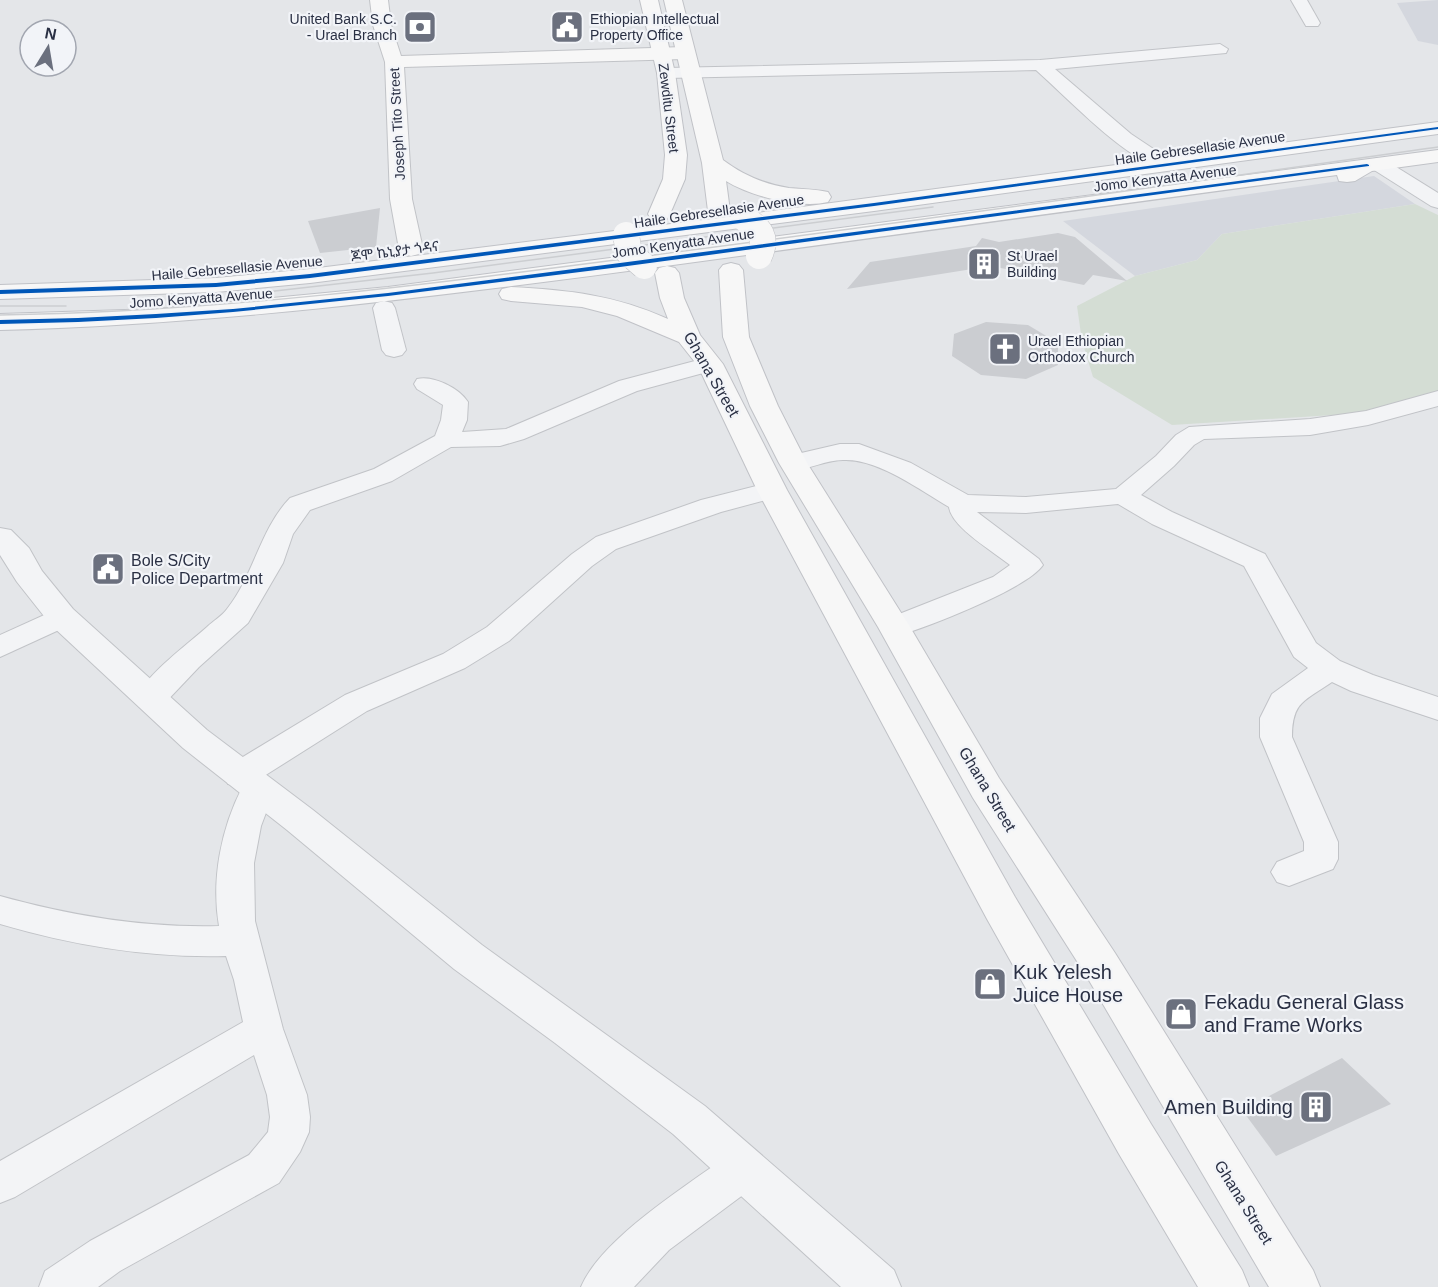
<svg xmlns="http://www.w3.org/2000/svg" width="1438" height="1287" font-family="Helvetica,'Noto Sans Ethiopic',sans-serif">
  <style>
    .built { fill: #d4d7de }
    .green { fill: #d4ddd4 }
    .building { fill: #cbcdd1 }
    .lines { fill: none; stroke-linecap: round; stroke-linejoin: round }
    .minor-casing { stroke: #c1c3c7; stroke-width: 2 }
    .tertiary-casing { stroke: #c1c3c7; stroke-width: 2 }
    .secondary-casing { stroke: #c1c3c7; stroke-width: 2 }
    .primary-casing { stroke: #c0c2c7; stroke-width: 2 }
    .minor { fill: #f3f4f6; fill-rule: evenodd }
    .tertiary { fill: #f3f4f6; fill-rule: evenodd }
    .secondary { fill: #f7f7f7; fill-rule: evenodd }
    .primary { fill: #f7f7f7; fill-rule: evenodd }
    .tram { stroke: #ccced1; stroke-width: 1.5 }
    .primary-bridge-casing { stroke: #c0c2c7; stroke-width: 27; stroke-linecap: butt }
    .primary-bridge { stroke: #f7f7f7; stroke-width: 26 }
    .cycleway-casing { stroke: #f2f4f8; stroke-width: 3 }
    .cycleway { fill: #0057b8; fill-rule: evenodd }
    .labels { text-anchor: middle; stroke-width: 4.5; stroke-linejoin: round; paint-order: stroke }
    .far-poi-label { font-size: 14px; fill: #2a3044; stroke: #f2f4f8; text-anchor: start }
    .far-street-label { font-size: 14px; fill: #2a3044; stroke: #f2f4f8 }
    .street-label { font-size: 16px; fill: #2a3044; stroke: #f2f4f8 }
    .poi-label { font-size: 16px; fill: #2a3044; stroke: #f2f4f8; text-anchor: start }
    .near-poi-label { font-size: 20px; fill: #2a3044; stroke: #f2f4f8; text-anchor: start }
  </style>
  <rect width="100%" height="100%" fill="#e4e6e9"/>
  <g class="built">
    <path d="M1438,0v45l-20,-4 -21,-38z"/>
    <path d="M1374,176l41,28 -193,30 -25,26 -62,16 -72,-55z"/>
  </g>
  <path class="green" d="M1415,204l23,11v176l-2,2 -70,20 -194,12 -79,-48 -11,-36 -5,-35 58,-30 62,-16 25,-26z"/>
  <g class="building">
    <path d="M380,208l-4,39 -56,6 -12,-32z"/>
    <path d="M1058,233l17,4 52,44 -34,-6 -9,10 -93,-19 -144,23 23,-27 106,-16 6,-8 17,4z"/>
    <path d="M986,322l42,3 30,18v22l-32,14 -45,-4 -29,-19 2,-22z"/>
    <path d="M1342,1058l49,46 -115,52 -34,-46z"/>
  </g>
  <g class="lines">
    <defs>
      <g id="minor">
        <path d="M1291,0h16l13,23 -2,3h-12z"/>
        <path d="M1220,44l8,5 -2,4 -171,16 76,65 30,20 3,4 -3,4c-5,1 -9,2 -14,0 -33,-15 -82,-66 -111,-92l-370,8 -6,-1 -3,-4 3,-4 6,-1 374,-8z"/>
        <path d="M1378,158l7,2 53,33v15l-7,-2 -60,-38 -3,-4 3,-4z"/>
        <path d="M384,301l8,2 3,5 11,42 -4,5 -8,2 -8,-2 -4,-5 -9,-42 3,-5z"/>
        <path d="M710,357l8,2 4,5 -4,5 -81,22 -113,48 -24,7 -49,1 -59,34 -82,29 -17,24 -10,29 -35,60 -49,44 -37,39 -11,3 -11,-3 -5,-8c17,-28 48,-50 72,-71 6,-6 15,-11 20,-18 27,-34 33,-80 63,-111l84,-29 61,-33 6,-16 2,-15 -26,-16 -3,-5 3,-5c16,-4 42,9 51,23l-1,18 -5,12 44,-3 113,-48z"/>
        <path d="M1438,391v15l-70,19 -58,10 -106,4 -10,6 -20,21 -33,29 31,17 93,42 51,89 24,18 33,14 65,22v23l-87,-29 -19,-9c-27,19 -40,19 -40,55l46,105v17l-5,10 -44,17 -12,-4 -6,-10 6,-10 27,-11v-9l-44,-105v-19l12,-24 36,-26 -14,-11 -50,-91 -92,-42 -34,-20 -92,9 -49,-1 62,47 4,6c-16,24 -118,63 -149,72l-10,-3 -5,-7 5,-7 109,-43 17,-12c-16,-13 -59,-38 -61,-58 -29,-17 -72,-49 -106,-47 -20,0 -39,13 -59,9l-4,-6 4,-6 56,-13h19l52,19 57,32 58,2 90,-8 40,-33 20,-21 13,-8 121,-8 56,-8z"/>
        <path d="M772,482l9,2 4,6 -4,6 -60,16 -105,37 -24,17 -83,75 -44,27 -98,43 -106,67 9,2 5,9 -14,37 -7,37 1,58 28,108 24,66 3,22 -1,15 -9,20 -21,31 -159,88 -22,16h-59l6,-16 45,-30 159,-86 19,-23 2,-15 -3,-22 -13,-40 -239,142 -15,6v-42l243,-139 -9,-42 -8,-24c-77,2 -151,-10 -226,-32v-28c72,20 144,32 219,30 -8,-46 2,-98 24,-140l-15,-2 -4,-9 4,-9 117,-71 98,-41 44,-27 85,-73 24,-17 105,-37z"/>
        <path d="M62,607l10,3 5,7 -5,7 -72,33v-22z"/>
        <path d="M744,1150l15,5 6,14 -6,14 -90,67 -35,37h-53c20,-48 105,-101 148,-132z"/>
      </g>
      <path id="tertiary" d="M0,528l11,2 18,18 13,23 31,38 134,121 106,80 169,135 223,161 189,164 7,17h-60l-168,-153 -118,-91 -101,-74 -167,-139 -104,-82 -132,-123 -34,-43 -17,-27z"/>
      <path id="secondary" d="M370,0h18l3,25 10,31 283,-9 7,2 2,4 -2,4 -7,2 -280,8 8,132 11,50 -4,5 -8,2 -8,-2 -4,-5 -9,-50 -5,-137 -12,-37z"/>
      <g id="primary">
        <path d="M640,0h18l17,73 12,82 -2,24 -15,35 -3,5 -8,2 -8,-2 -3,-5 15,-35 2,-24 -8,-82z"/>
        <path d="M664,0h18l41,160c20,15 41,24 66,28 13,1 26,1 39,4l3,5 -3,5c-28,7 -78,-6 -102,-21l4,30 -3,5 -8,2 719,-96v12l-564,77 -564,72 -94,9 -216,7v-14l216,-7 94,-9 409,-51 -8,-2 -3,-5 -6,-48z"/>
        <path d="M1438,150v12l-66,9 -17,10 -8,1 -8,-1 -2,-6c-222,29 -443,60 -664,90 -224,30 -447,59 -673,65v-16l156,-5 232,-22z"/>
        <path d="M731,263l8,2 4,5 6,67 29,69 29,57 103,164 89,151 116,175 198,317 7,17h-51l-182,-310 -114,-179 -95,-171 -99,-164 -29,-57 -27,-69 -4,-67 4,-5z"/>
        <path d="M667,266l8,2 4,5 5,25 16,37 23,29 64,126 228,407 136,227 91,146 7,17h-51l-79,-133 -132,-235 -230,-429 -59,-124 -19,-24 -62,-26 -35,-9 -71,-6 -9,-2 -3,-5 3,-5 9,-2c58,3 104,8 157,32l-8,-21 -5,-25 4,-5z"/>
      </g>
    </defs>
    <use href="#minor" class="minor-casing"/>
    <use href="#tertiary" class="tertiary-casing"/>
    <use href="#secondary" class="secondary-casing"/>
    <use href="#primary" class="primary-casing"/>
    <use href="#minor" class="minor"/>
    <use href="#tertiary" class="tertiary"/>
    <use href="#secondary" class="secondary"/>
    <use href="#primary" class="primary"/>
    <g class="tram">
      <path d="M266,292l167,-19 500,-66"/>
      <path d="M0,306h66"/>
      <path d="M0,315c214,-3 426,-30 638,-58 267,-34 533,-72 800,-110"/>
    </g>
    <defs>
      <g id="primary-bridge">
        <path d="M744,218c16,11 24,19 15,38"/>
        <path d="M626,235l3,18 15,13"/>
      </g>
    </defs>
    <use href="#primary-bridge" class="primary-bridge-casing"/>
    <use href="#primary-bridge" class="primary-bridge"/>
    <defs>
      <g id="cycleway">
        <path d="M1438,127v2l-564,77 -564,72 -94,9 -216,7v-4l216,-7 94,-9 564,-71z"/>
        <path d="M1367,164l2,1v1l-749,101 -232,29 -155,16 -77,6 -78,4 -78,2v-4l78,-2 78,-4 77,-5 155,-16 232,-30z"/>
      </g>
    </defs>
    <use href="#cycleway" class="cycleway-casing"/>
    <use href="#cycleway" class="cycleway"/>
  </g>
  <defs>
    <symbol id="bank-square" viewBox="-11 -11 22 22"><rect x="-9" y="-9" width="18" height="18" rx="4" fill="#6b707e" stroke="#f2f4f8"/><path d="M-6-4H6V4H-6ZM0-2.3a2.3 2.3 0 1 0 0 4.6a2.3 2.3 0 1 0 0-4.6Z" fill="#fff"/></symbol>
    <symbol id="civic-square" viewBox="-11 -11 22 22"><rect x="-9" y="-9" width="18" height="18" rx="4" fill="#6b707e" stroke="#f2f4f8"/><path d="M-.6-6.5H3V-4.5H.6V-3L4-1V1h2V6H-6V1h2V-1L-.6-3ZM-1.2 2.5V6h2.4V2.5Z" fill="#fff"/></symbol>
    <symbol id="building-square" viewBox="-11 -11 22 22"><rect x="-9" y="-9" width="18" height="18" rx="4" fill="#6b707e" stroke="#f2f4f8"/><path d="M-4-6H4V6H1V3H-1V6H-4ZM-2.5-4.3h1.7v1.8h-1.7ZM.8-4.3h1.7v1.8H.8ZM-2.5-1h1.7V.8h-1.7ZM.8-1h1.7V.8H.8Z" fill="#fff"/></symbol>
    <symbol id="church-square" viewBox="-11 -11 22 22"><rect x="-9" y="-9" width="18" height="18" rx="4" fill="#6b707e" stroke="#f2f4f8"/><path d="M-1.2-6h2.4v3.5h3.3v2.4h-3.3V6h-2.4V-.1h-3.3v-2.4h3.3Z" fill="#fff"/></symbol>
    <symbol id="shop-square" viewBox="-11 -11 22 22"><rect x="-9" y="-9" width="18" height="18" rx="4" fill="#6b707e" stroke="#f2f4f8"/><path d="M-5-2.5h2.3a2.7 3.5 0 0 1 5.4 0H5L5.5 6h-11ZM-1.5-2.5h3a1.5 2.3 0 0 0-3 0Z" fill="#fff"/></symbol>
  </defs>
  <g fill-rule="evenodd">
    <use href="#bank-square" x="401" y="8" width="38" height="38"/>
    <use href="#civic-square" x="548" y="8" width="38" height="38"/>
    <use href="#building-square" x="965" y="245" width="38" height="38"/>
    <use href="#church-square" x="986" y="330" width="38" height="38"/>
    <use href="#civic-square" x="89" y="550" width="38" height="38"/>
    <use href="#shop-square" x="971" y="965" width="38" height="38"/>
    <use href="#shop-square" x="1162" y="995" width="38" height="38"/>
    <use href="#building-square" x="1297" y="1088" width="38" height="38"/>
  </g>
  <g class="labels">
    <g class="far-poi-label">
      <text x="397" y="24" text-anchor="end">United Bank S.C.<tspan x="397" dy="16">- Urael Branch</tspan></text>
      <text x="590" y="24">Ethiopian Intellectual<tspan x="590" dy="16">Property Office</tspan></text>
      <text x="1007" y="261">St Urael<tspan x="1007" dy="16">Building</tspan></text>
      <text x="1028" y="346">Urael Ethiopian<tspan x="1028" dy="16">Orthodox Church</tspan></text>
    </g>
    <g class="far-street-label">
      <text transform="translate(669 108) rotate(83)" y="5">Zewditu Street</text>
      <text transform="translate(397 124) rotate(-93)" y="5">Joseph Tito Street</text>
      <text transform="translate(1200 148) rotate(-8)" y="5">Haile Gebresellasie Avenue</text>
      <text transform="translate(1165 178) rotate(-7)" y="5">Jomo Kenyatta Avenue</text>
      <text transform="translate(719 211) rotate(-8)" y="5">Haile Gebresellasie Avenue</text>
      <text transform="translate(683 243) rotate(-8)" y="5">Jomo Kenyatta Avenue</text>
      <text transform="translate(395 251) rotate(-7)" y="5">ጆሞ ኬኒያታ ጎዳና</text>
      <text transform="translate(237 268) rotate(-5)" y="5">Haile Gebresellasie Avenue</text>
      <text transform="translate(201 298) rotate(-4)" y="5">Jomo Kenyatta Avenue</text>
    </g>
    <g class="street-label">
      <text transform="translate(712 374) rotate(60)" y="6">Ghana Street</text>
      <text transform="translate(988 789) rotate(59)" y="6">Ghana Street</text>
      <text transform="translate(1244 1202) rotate(58)" y="6">Ghana Street</text>
    </g>
    <g class="poi-label">
      <text x="131" y="566">Bole S/City<tspan x="131" dy="18">Police Department</tspan></text>
    </g>
    <g class="near-poi-label">
      <text x="1013" y="979">Kuk Yelesh<tspan x="1013" dy="23">Juice House</tspan></text>
      <text x="1204" y="1009">Fekadu General Glass<tspan x="1204" dy="23">and Frame Works</tspan></text>
      <text x="1293" y="1114" text-anchor="end">Amen Building</text>
    </g>
  </g>
  <g transform="translate(48 48) rotate(11)"><circle r="28" fill="#f2f4f8" stroke="#a2a6b0" stroke-width="1.5"/>
  <path d="M0-4.5L10 22L0 15L-10 22Z" fill="#6b707e"/>
  <text y="-9" font-size="16" font-weight="bold" text-anchor="middle" fill="#2a3044">N</text>
  </g>
</svg>
